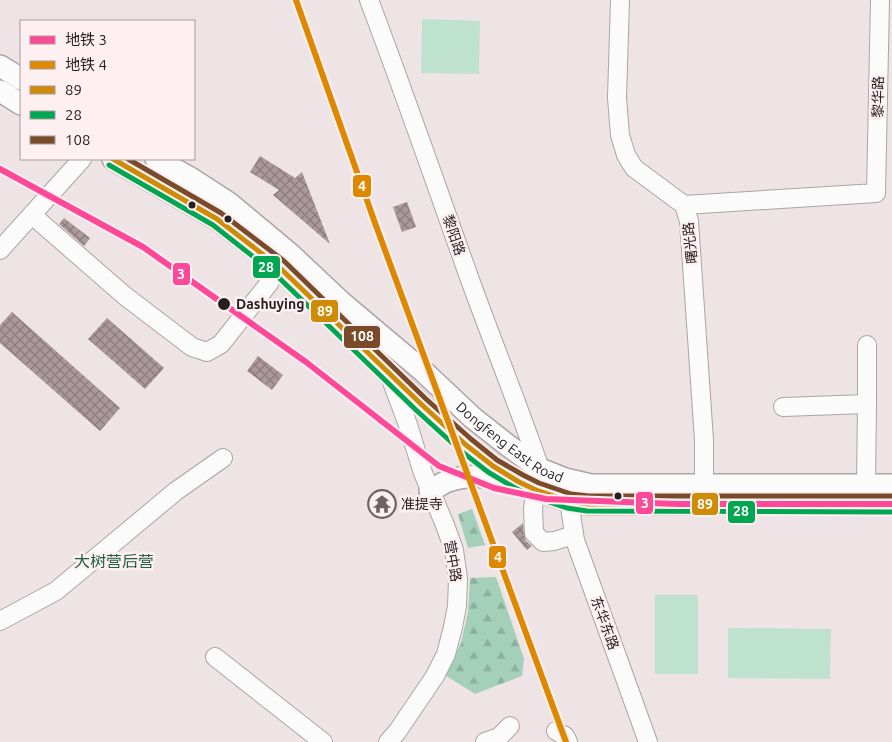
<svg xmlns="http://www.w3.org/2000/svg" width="892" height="742" font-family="Ubuntu,'Noto Sans SC',sans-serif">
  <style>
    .green { fill: #bfe2ce }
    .forest { fill: url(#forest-firs) }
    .building { fill: url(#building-cross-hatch) }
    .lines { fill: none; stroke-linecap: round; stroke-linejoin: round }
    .minor-casing { stroke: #aba4a5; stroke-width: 20 }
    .major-casing { stroke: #aba4a5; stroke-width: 24 }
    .minor { stroke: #fcfbfb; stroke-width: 18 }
    .major { stroke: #fcfbfb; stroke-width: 21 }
    .bus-1-casing { stroke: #feeff1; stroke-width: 9 }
    .bus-2-casing { stroke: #feeff1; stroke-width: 9 }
    .bus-3-casing { stroke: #feeff1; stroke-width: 9 }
    .bus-1 { stroke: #cd8b06; stroke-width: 5 }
    .bus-2 { stroke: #00a651; stroke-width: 5 }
    .bus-3 { stroke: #7a4b2a; stroke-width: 5 }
    .metro-1-casing { stroke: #feeff1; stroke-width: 10 }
    .metro-2-casing { stroke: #feeff1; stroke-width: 10 }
    .metro-1 { stroke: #fe4998; stroke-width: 6 }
    .metro-2 { stroke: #d80; stroke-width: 6 }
    .bus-dot { fill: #241f20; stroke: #feeff1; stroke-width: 2 }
    .labels { text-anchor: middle; stroke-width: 5; stroke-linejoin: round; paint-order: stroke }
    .street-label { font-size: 14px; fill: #241f20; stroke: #feeff1 }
    .stop-label { font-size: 14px; font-weight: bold; fill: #241f20; stroke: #feeff1; text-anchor: start }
    .poi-label { font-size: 14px; fill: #241f20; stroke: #feeff1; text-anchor: start }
    .quarter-label { font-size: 16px; fill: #205f42; stroke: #feeff1 }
    .line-badge { stroke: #feeff1; stroke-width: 2 }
    .badge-label { font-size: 14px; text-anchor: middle; font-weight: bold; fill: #fff }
  </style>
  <defs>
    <pattern id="forest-firs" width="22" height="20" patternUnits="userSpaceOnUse" patternTransform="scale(1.25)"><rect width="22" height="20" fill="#a4cfb8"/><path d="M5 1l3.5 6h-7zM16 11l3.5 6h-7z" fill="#8db19e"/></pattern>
    <pattern id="building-cross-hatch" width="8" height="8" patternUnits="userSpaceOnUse" patternTransform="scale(1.25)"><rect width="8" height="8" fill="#ab989c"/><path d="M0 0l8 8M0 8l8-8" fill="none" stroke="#8b7b7f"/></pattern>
  </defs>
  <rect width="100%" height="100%" fill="#eee4e6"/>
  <g class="green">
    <path d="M422,19l58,2 -1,53 -58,-1z"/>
    <rect x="655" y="595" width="43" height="79"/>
    <path d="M728,628l103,1 -1,50 -102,-1z"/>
  </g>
  <g class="forest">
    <path d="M472,509l13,36 -17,3 -10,-34z"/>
    <path d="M496,577l28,82 -2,17 -47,18 -30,-19 16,-32 7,-31 2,-34z"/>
  </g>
  <g class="building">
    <path d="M260,156l35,22 7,-6 28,72 -57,-49 6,-5 -29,-18z"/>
    <path d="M407,202l9,25 -14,5 -9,-25z"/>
    <path d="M64,218l26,20 -6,8 -25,-22z"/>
    <path d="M12,312l108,96 -20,23 -100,-88v-18z"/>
    <path d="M107,318l57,50 -19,21 -57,-50z"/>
    <path d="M258,356l25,19 -11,15 -25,-19z"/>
    <path d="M523,523l1,11 2,7 6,5 -5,4 -15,-18z"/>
  </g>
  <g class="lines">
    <defs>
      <g id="minor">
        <path d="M369,0c35,92 67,185 100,277 23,64 49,127 71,192"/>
        <path d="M620,0l-3,98 3,37 6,20 8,13 50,37 5,16 15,219v45"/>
        <path d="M684,205l192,-12 4,-193"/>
        <path d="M32,215l93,81 67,51 15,5 14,-8 49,-62"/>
        <path d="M0,250l82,-91"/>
        <path d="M783,407l84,-3"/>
        <path d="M866,485l1,-81v-59"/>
        <path d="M536,490l-3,18 1,25 9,9 11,-1 20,-6"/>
        <path d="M569,501l6,39 73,202"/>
        <path d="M0,621l56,-30 120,-100 47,-33"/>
        <path d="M215,657l108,85"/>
        <path d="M556,731l9,5 3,6"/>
        <path d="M388,742l9,-10 38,-56 11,-22 7,-27 4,-21 1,-27 -4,-29 -9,-25 -22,-52 -15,-48 -19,-51"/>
        <path d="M485,742l14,-5 11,-11"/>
      </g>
      <g id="major">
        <path d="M0,66l21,13"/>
        <path d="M0,91l21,13"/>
        <path d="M113,159l104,60 62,48 142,137 45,41 27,21 26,16 17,8 33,11 19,3h304"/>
        <path id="s1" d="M156,159l36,20 37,24 61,51 51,48 82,69 50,47 33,26 34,25 25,10 26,6h301"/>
        <path d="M430,491c6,-3 12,-8 18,-10 20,-7 43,-5 64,0"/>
      </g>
    </defs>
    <use href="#minor" class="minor-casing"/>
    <use href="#major" class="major-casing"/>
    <use href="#minor" class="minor"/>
    <use href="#major" class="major"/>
    <defs>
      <path id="bus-1" d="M113,159l104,60 62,48 142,137 45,41 27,21 26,16 17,8 33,11 19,3h304"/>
      <path id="bus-2" d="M109,165l104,60 61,48 142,137 45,41 27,21 27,16 19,9 33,11 20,3 305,1"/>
      <path id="bus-3" d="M128,159l93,54 63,48 142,138 45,40 26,21 26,15 16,8 32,11 18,2h303"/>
    </defs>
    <use href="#bus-1" class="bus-1-casing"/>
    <use href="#bus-2" class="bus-2-casing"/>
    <use href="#bus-3" class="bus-3-casing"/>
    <use href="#bus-1" class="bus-1"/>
    <use href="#bus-2" class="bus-2"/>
    <use href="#bus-3" class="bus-3"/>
    <defs>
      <path id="metro-1" d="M0,169l143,78 163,115 133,104 55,22 52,11 131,5h215"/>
      <path id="metro-2" d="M296,0l79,223 191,519"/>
    </defs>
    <use href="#metro-1" class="metro-1-casing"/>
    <use href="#metro-2" class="metro-2-casing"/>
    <use href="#metro-1" class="metro-1"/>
    <use href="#metro-2" class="metro-2"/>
  </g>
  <defs>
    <symbol id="temple-ring" viewBox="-11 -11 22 22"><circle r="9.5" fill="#feeff1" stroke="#6b6465" stroke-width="1.5"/><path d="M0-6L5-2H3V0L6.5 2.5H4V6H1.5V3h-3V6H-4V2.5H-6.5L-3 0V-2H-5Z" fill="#6b6465"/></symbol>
  </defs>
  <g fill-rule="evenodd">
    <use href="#temple-ring" x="366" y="488" width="32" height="32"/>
  </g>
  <g class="bus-dot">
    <circle cx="192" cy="205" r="4.5"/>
    <circle cx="228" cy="219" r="4.5"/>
    <circle cx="224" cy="304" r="7"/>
    <circle cx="618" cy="496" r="4.5"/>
  </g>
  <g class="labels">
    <g class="street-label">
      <text transform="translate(878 97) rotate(-89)" y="5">黎华路</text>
      <text transform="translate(454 235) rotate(71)" y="5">黎阳路</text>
      <text transform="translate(690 243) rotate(-96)" y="5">曙光路</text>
      <text dy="5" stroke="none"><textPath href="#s1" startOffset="455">Dongfeng East Road</textPath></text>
      <text transform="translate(453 561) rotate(80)" y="5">营中路</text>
      <text transform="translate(605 623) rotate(70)" y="5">东华东路</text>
    </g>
    <g class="stop-label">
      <text x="236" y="309">Dashuying</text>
    </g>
    <g class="poi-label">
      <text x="401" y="509">准提寺</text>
    </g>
    <g class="quarter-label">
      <text x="114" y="567">大树营后营</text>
    </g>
  </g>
  <g class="line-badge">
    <rect x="352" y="174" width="20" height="24" rx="5" fill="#d80"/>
    <rect x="252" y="255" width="29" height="24" rx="5" fill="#00a651"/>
    <rect x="172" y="262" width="19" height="24" rx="5" fill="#fe4998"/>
    <rect x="310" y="299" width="29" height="24" rx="5" fill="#cd8b06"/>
    <rect x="343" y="325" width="38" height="24" rx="5" fill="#7a4b2a"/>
    <rect x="635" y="491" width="19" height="24" rx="5" fill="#fe4998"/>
    <rect x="691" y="492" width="28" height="24" rx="5" fill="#cd8b06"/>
    <rect x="727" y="500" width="29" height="24" rx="5" fill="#00a651"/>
    <rect x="488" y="545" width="19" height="24" rx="5" fill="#d80"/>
  </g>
  <g class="badge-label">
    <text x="362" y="191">4</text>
    <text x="266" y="272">28</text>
    <text x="181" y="279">3</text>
    <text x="325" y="316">89</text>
    <text x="362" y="341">108</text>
    <text x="645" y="508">3</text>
    <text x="705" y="509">89</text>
    <text x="741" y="516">28</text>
    <text x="498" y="562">4</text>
  </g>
  <rect x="20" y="20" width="175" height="140" fill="#feeff1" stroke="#a79c9d"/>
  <rect x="30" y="36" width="25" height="8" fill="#fe4998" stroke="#a79c9d"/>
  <text x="65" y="45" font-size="15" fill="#241f20">地铁 3</text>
  <rect x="30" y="61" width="25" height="8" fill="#dd8800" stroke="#a79c9d"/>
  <text x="65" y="70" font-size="15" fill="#241f20">地铁 4</text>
  <rect x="30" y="86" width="25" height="8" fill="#cd8b06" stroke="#a79c9d"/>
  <text x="65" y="95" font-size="15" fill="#241f20">89</text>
  <rect x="30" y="111" width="25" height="8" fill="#00a651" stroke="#a79c9d"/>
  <text x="65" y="120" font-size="15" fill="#241f20">28</text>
  <rect x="30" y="136" width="25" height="8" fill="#7a4b2a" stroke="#a79c9d"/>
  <text x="65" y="145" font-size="15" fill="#241f20">108</text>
</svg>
